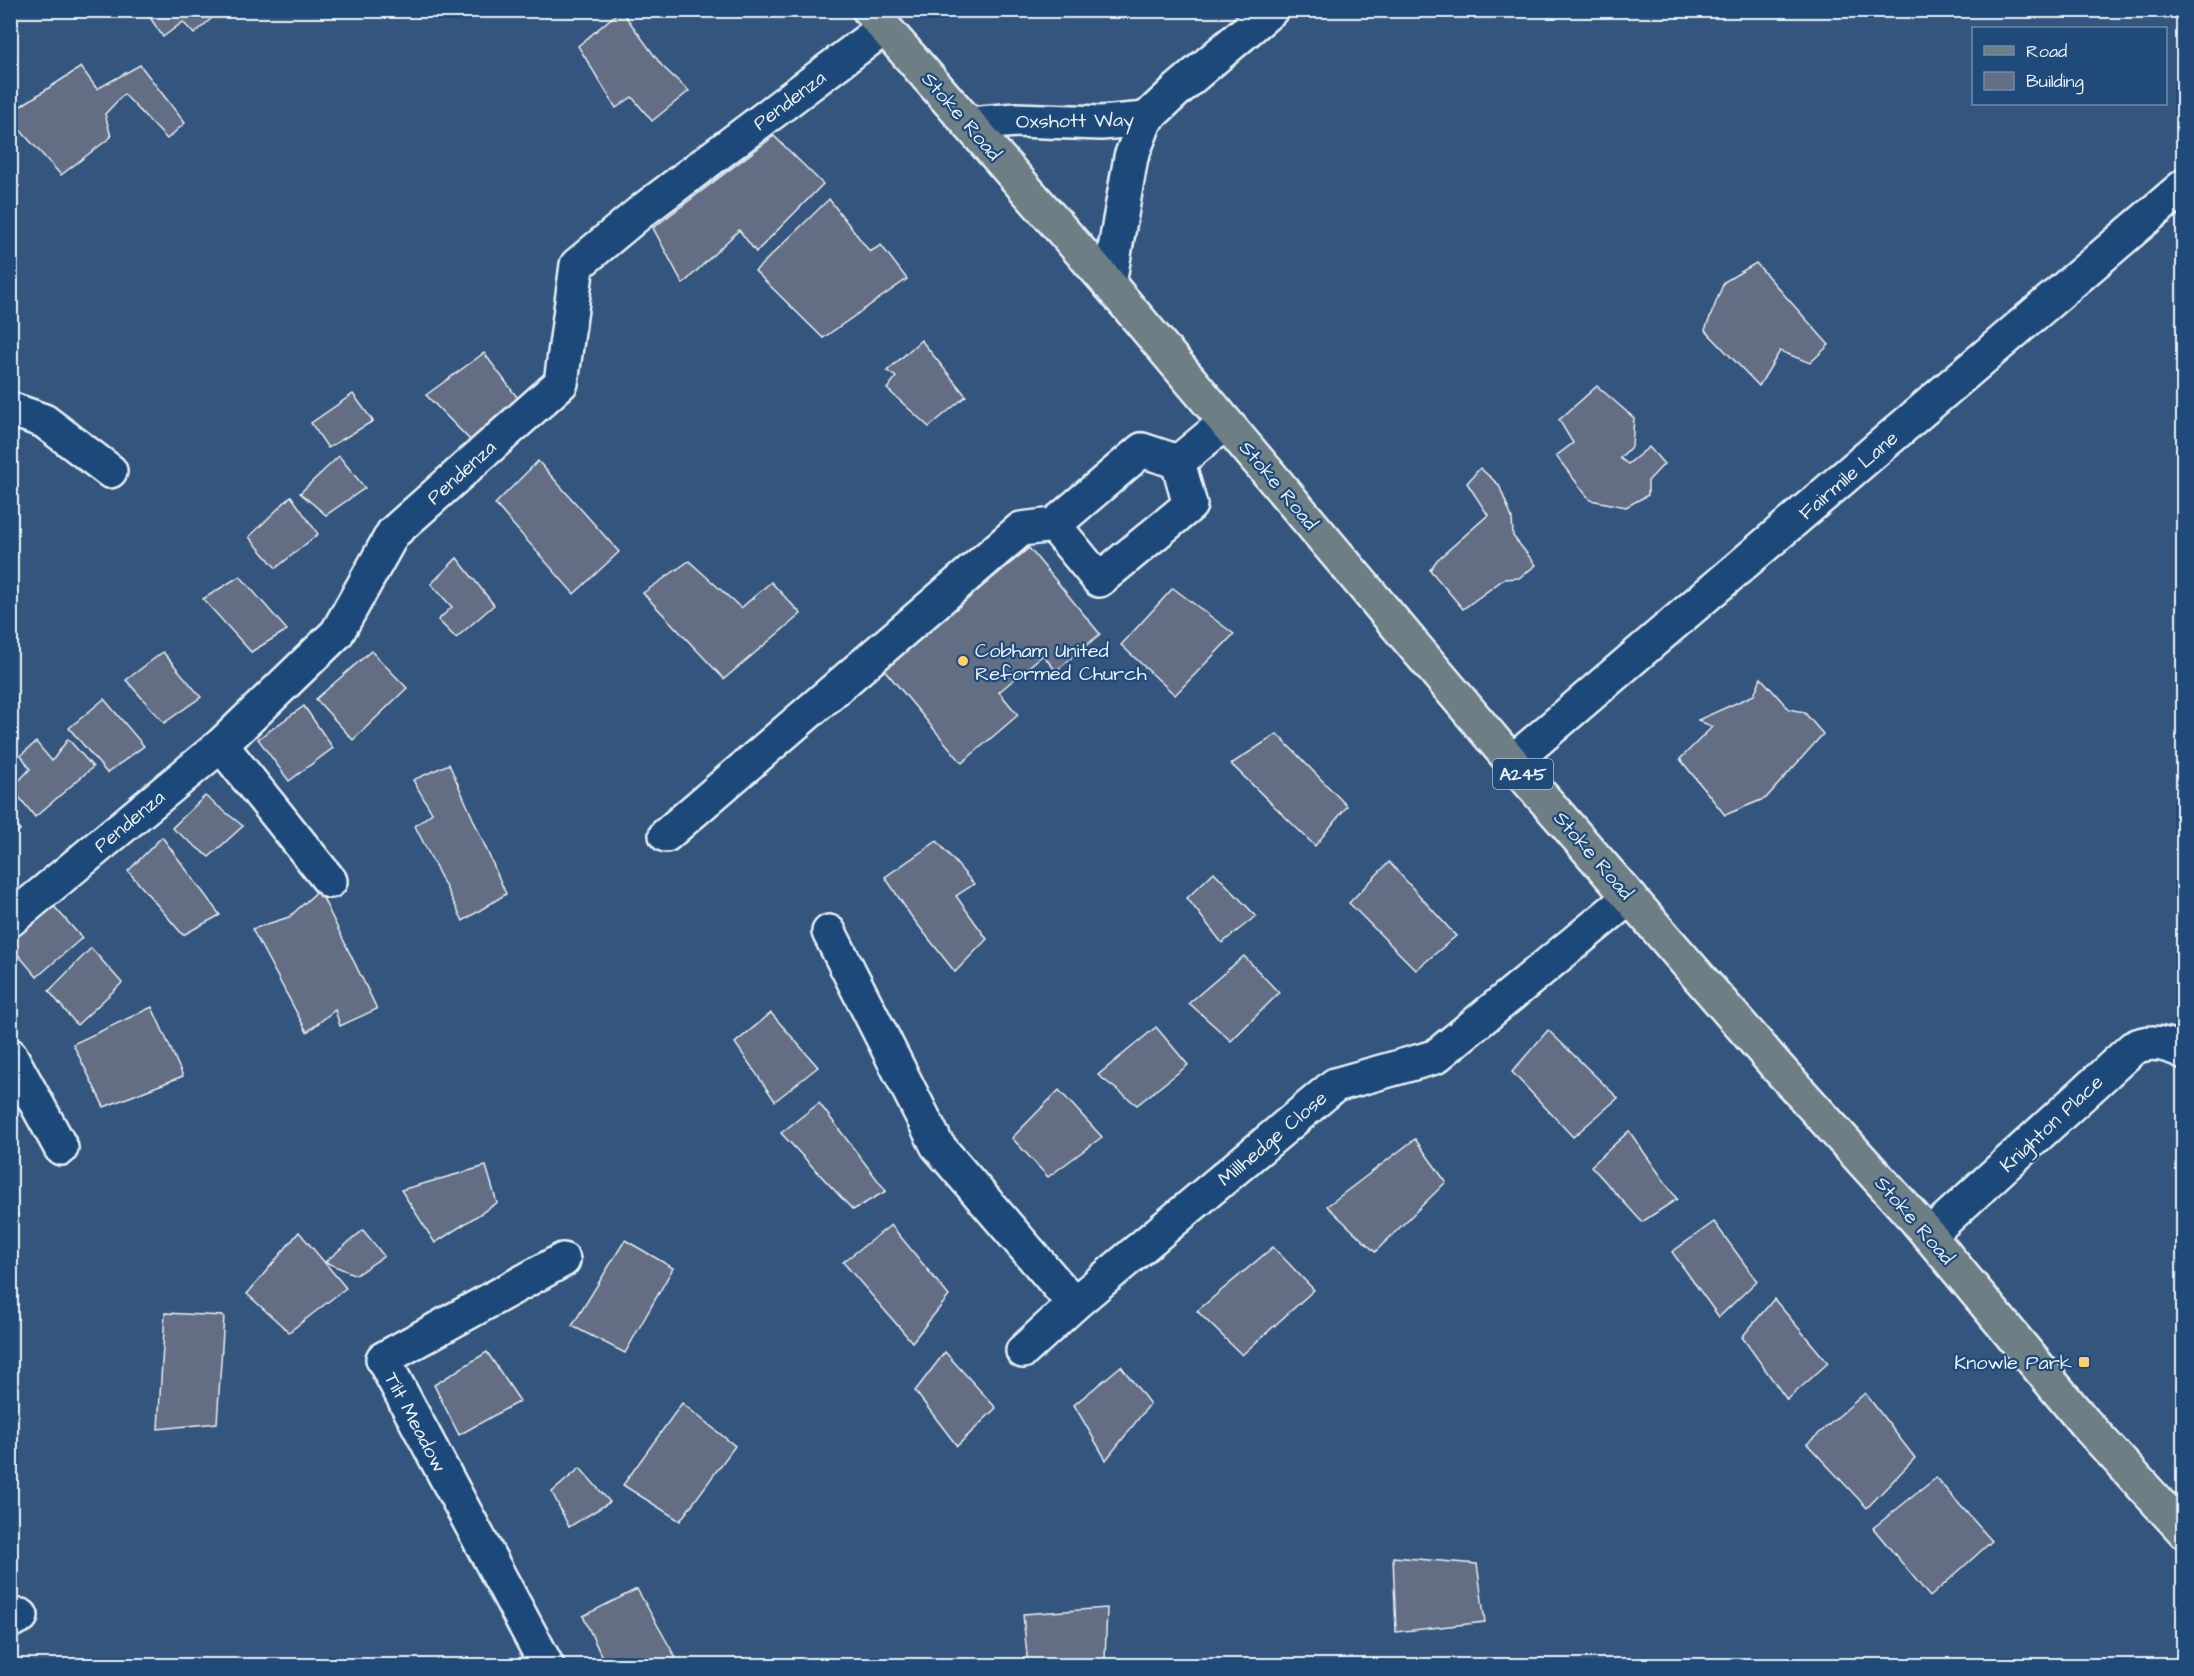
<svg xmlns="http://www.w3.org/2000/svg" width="2194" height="1676" font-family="'Architects Daughter',sans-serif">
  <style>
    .building { fill: #646e84; stroke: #e8f1f8; stroke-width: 1.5 }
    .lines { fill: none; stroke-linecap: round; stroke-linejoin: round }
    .minor-casing { stroke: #e8f1f8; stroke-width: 38 }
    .major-casing { stroke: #e8f1f8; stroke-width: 38 }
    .minor { stroke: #1f4a7a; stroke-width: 33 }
    .major { stroke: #6d7e84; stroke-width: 33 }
    .poi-dot { fill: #ffd166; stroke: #1f4a7a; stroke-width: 2 }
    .labels { text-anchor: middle; stroke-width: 4.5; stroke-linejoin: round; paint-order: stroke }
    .shield { fill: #1f4a7a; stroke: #acbfd2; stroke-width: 1.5 }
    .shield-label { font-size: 18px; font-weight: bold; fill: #e8f1f8 }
    .street-label { font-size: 20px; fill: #e8f1f8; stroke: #1f4a7a }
    .poi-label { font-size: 20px; fill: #e8f1f8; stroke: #1f4a7a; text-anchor: start }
  </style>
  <rect width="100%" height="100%" fill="#34557d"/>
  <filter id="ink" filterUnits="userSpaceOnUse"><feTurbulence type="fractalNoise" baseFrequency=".0167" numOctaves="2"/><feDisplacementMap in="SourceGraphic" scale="12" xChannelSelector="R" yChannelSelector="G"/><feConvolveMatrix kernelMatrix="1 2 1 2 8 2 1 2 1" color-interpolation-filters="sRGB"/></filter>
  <g filter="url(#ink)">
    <g class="building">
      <path d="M145,10h76l-27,24 -11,-12 -20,15z"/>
      <path d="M621,10l41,56 27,25 -37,30 -20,-24 -16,11 -38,-62z"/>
      <path d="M140,65l45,58 -18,16 -43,-45 -19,20 6,23 -50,38 -51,-56v-6l71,-46 16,22z"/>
      <path d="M774,136l49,48 -67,68 -17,-22 -56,54 -30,-56z"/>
      <path d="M10,175l9,11 -9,11z"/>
      <path d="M829,199l41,53 11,-7 26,34 -84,59 -68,-67z"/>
      <path d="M1756,263l73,82 -19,18 -30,-12 -21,35 -54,-56 19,-48z"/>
      <path d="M921,340l45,56 -37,31 -42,-38 9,-12 -9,-6z"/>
      <path d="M484,353l36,48 -50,39 -44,-45z"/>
      <path d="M1597,386l37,32 -2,28 -12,12 8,6 21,-17 15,17 -16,17v14l-22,12 -36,-7 -34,-44 17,-13 -14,-23z"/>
      <path d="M353,394l20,27 -45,27 -17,-25z"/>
      <path d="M339,456l26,32 -39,27 -26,-22z"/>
      <path d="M538,461l81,91 -45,42 -79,-90z"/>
      <path d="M1480,468l19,17 13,33 1,18 23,29 -17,13 -15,1 -41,30 -33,-39 7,-10 51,-45 -21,-32z"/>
      <path d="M291,496l27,38 -42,34 -27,-31z"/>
      <path d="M1029,548l71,86 -44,37 -13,-16 -44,37 19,23 -56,48 -79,-95z"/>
      <path d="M457,558l37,47 -38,33 -18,-18 14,-13 -21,-23z"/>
      <path d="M689,561l52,47 30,-26 30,32 -77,65 -81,-86z"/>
      <path d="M240,576l47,54 -36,22 -48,-53z"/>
      <path d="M1173,588l61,46 -59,61 -54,-50z"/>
      <path d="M371,651l36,37 -54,52 -37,-41z"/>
      <path d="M163,652l38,45 -37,26 -38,-43z"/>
      <path d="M1761,678l28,31 15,3 19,22 -57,64 -41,17 -45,-56 32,-32 -14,-7 56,-25z"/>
      <path d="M104,699l40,47 -37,27 -38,-45z"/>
      <path d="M304,706l29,42 -44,33 -31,-42z"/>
      <path d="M1277,734l70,72 -32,40 -84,-82z"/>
      <path d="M68,739l25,28 -58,50 -23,-29 18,-19 -9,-14 15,-13 16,19z"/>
      <path d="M449,764l57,130 -43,27 -48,-95 17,-13 -19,-33z"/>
      <path d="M205,796l38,30 -34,31 -37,-29z"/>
      <path d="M10,816l10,14 -10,8z"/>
      <path d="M162,837l58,78 -37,20 -55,-64z"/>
      <path d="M937,841l37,43 -18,12 31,43 -32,33 -44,-56 -26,-39z"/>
      <path d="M1389,862l67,74 -40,34 -67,-67z"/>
      <path d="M1214,872l42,44 -34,27 -35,-45z"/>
      <path d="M319,890l58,119 -37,17 -5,-16 -28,22 -55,-103 37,-12z"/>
      <path d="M51,903l31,35 -45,39 -27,-32v-4z"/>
      <path d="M91,948l31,35 -45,42 -28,-34z"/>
      <path d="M1244,956l35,37 -48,48 -42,-38z"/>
      <path d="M152,1007l31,69 -79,31 -31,-63z"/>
      <path d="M771,1013l47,54 -43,34 -40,-58z"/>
      <path d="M1156,1027l32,38 -51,40 -39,-30z"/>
      <path d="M1548,1030l70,68 -45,39 -61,-65z"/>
      <path d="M1059,1090l43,47 -54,40 -36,-39z"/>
      <path d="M819,1103l67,88 -33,19 -72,-77z"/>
      <path d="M1629,1131l48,68 -35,23 -51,-56z"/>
      <path d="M1415,1139l31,43 -71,70 -48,-46z"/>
      <path d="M486,1166l11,37 -62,40 -34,-53z"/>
      <path d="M10,1200l8,15 -8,5z"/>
      <path d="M1714,1222l43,59 -38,36 -47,-65z"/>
      <path d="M891,1225l58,71 -37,46 -69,-80z"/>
      <path d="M363,1230l21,26 -28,19 -31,-13z"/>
      <path d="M299,1232l47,56 -57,44 -42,-38z"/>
      <path d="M625,1240l48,28 -48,85 -53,-27z"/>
      <path d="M1273,1247l41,43 -72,65 -45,-44z"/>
      <path d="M1774,1299l54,64 -41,37 -45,-63z"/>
      <path d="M165,1313l59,3 -7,107 -59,6z"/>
      <path d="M487,1352l33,49 -61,34 -25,-50z"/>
      <path d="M945,1352l51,56 -39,38 -42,-55z"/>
      <path d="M1121,1366l29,38 -44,56 -32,-55z"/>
      <path d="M1865,1393l50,65 -48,50 -60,-64z"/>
      <path d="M682,1403l53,43 -55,75 -57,-36z"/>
      <path d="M580,1468l30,34 -41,25 -17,-35z"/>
      <path d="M1936,1478l56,63 -62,56 -57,-69z"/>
      <path d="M1393,1557l84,7 8,58 -89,10z"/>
      <path d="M637,1589l39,69 -12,8h-58l-23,-50z"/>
      <path d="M1107,1608l-2,52 -77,6 -5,-52z"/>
    </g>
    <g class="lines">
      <defs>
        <g id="minor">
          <path d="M969,124l47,-4 85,3 45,-4"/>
          <path d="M1109,284l22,-127 15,-38 31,-29 94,-80"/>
          <path d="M10,409l34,12 66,50"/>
          <path d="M1054,525l45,55 91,-75 -12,-43"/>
          <path d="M221,745l109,136"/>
          <path d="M1512,762l672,-576"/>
          <path d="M666,835l355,-306 33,-4 88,-75 36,12 47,-39"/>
          <path d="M10,920l211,-175 116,-112 56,-100 168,-150 16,-118 65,-54 242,-183"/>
          <path d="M829,932l108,213 137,159 261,-219 100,-28 195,-160"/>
          <path d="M10,1055l51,93"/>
          <path d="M1929,1235l204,-187c17,-9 34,-5 51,4"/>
          <path d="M1023,1351l51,-47"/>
          <path d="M10,1621l11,-5"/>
          <path d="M547,1666l-164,-307 180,-99"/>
        </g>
        <path id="major" d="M869,10l240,274 403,478 267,307 138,152 167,201 100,109"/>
      </defs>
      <use href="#minor" class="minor-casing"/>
      <use href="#major" class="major-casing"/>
      <use href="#minor" class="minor"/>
      <use href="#major" class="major"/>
    </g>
  </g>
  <g class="poi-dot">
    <circle cx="963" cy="661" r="6"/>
    <rect x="2078" y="1356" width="12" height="12" rx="3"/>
  </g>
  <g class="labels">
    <rect class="shield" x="1493" y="759" width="60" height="30" rx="4.5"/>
    <g class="shield-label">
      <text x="1523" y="780">A245</text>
    </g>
    <g class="street-label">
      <text transform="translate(789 100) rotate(-37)" y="7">Pendenza</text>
      <text transform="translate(962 116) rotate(49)" y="7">Stoke Road</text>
      <text transform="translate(1075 120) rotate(-1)" y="7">Oxshott Way</text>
      <text transform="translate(461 472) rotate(-42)" y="7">Pendenza</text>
      <text transform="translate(1848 475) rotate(-41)" y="7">Fairmile Lane</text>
      <text transform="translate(1279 485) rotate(50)" y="7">Stoke Road</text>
      <text transform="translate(129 821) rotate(-40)" y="7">Pendenza</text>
      <text transform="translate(1594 855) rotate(49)" y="7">Stoke Road</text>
      <text transform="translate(2051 1123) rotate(-43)" y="7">Knighton Place</text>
      <text transform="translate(1272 1138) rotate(-40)" y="7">Millhedge Close</text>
      <text transform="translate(1915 1220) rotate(49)" y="7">Stoke Road</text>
      <text transform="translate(416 1422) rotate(62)" y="7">Tilt Meadow</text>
    </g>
    <g class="poi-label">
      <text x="975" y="657">Cobham United<tspan x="975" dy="23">Reformed Church</tspan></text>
      <text x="2072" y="1369" text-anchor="end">Knowle Park</text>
    </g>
  </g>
  <rect width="2194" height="1676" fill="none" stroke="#1f4a7a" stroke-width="36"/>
  <rect x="18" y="18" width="2158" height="1640" fill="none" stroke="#e8f1f8" stroke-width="2" filter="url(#ink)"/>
  <rect x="1972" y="27" width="195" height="78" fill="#1f4a7a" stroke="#6f8dac" stroke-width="1.5"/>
  <rect x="1984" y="46" width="30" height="9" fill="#6d7e84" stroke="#6f8dac" stroke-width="1.5"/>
  <text x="2026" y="57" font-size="18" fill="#e8f1f8">Road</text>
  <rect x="1984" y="72" width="30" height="18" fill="#646e84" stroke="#6f8dac" stroke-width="1.5"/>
  <text x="2026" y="87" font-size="18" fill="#e8f1f8">Building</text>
</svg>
